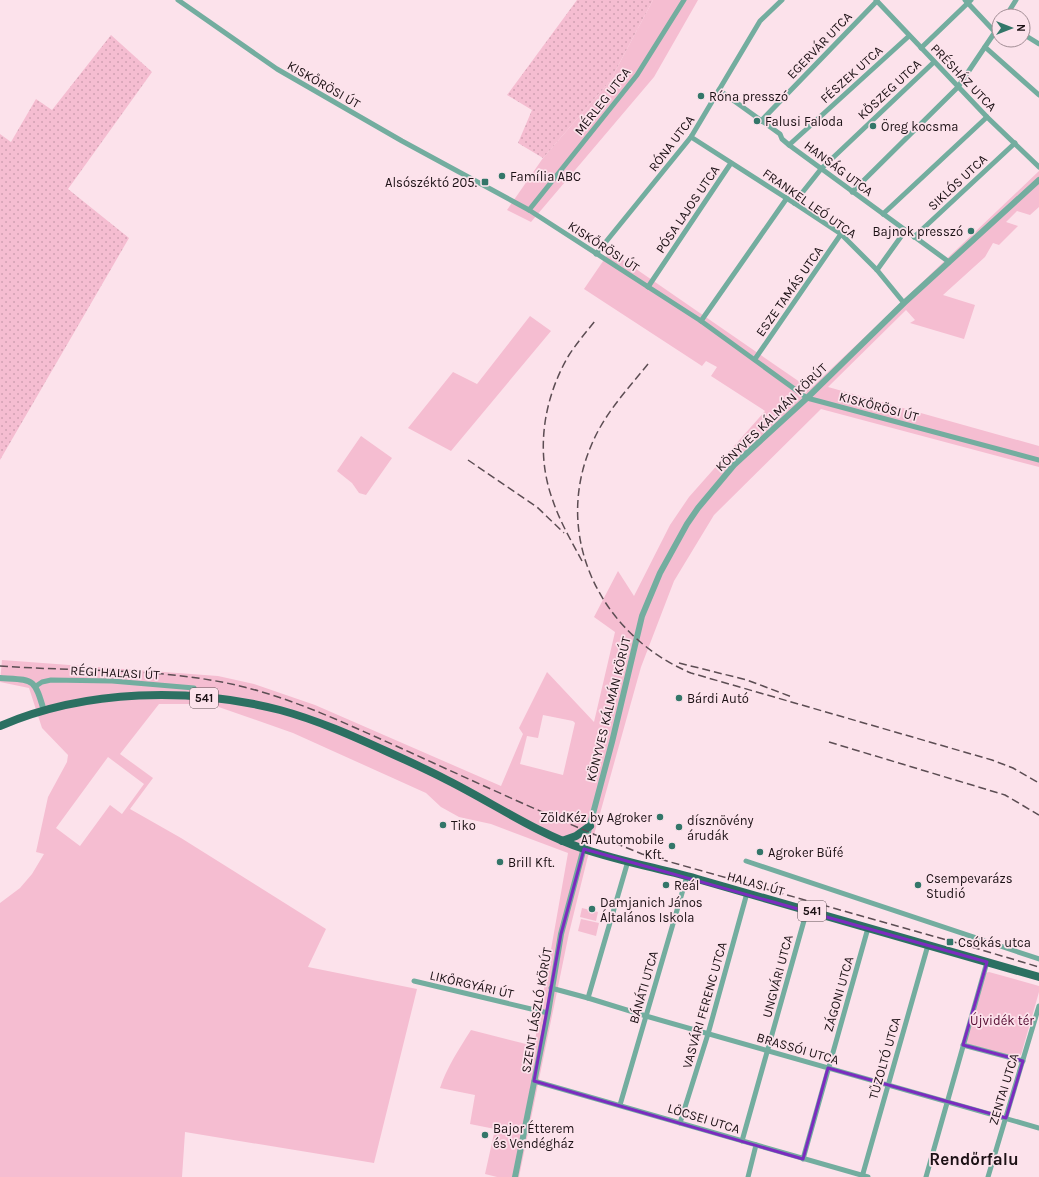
<svg xmlns="http://www.w3.org/2000/svg" width="1039" height="1177" font-family="Karla,sans-serif">
  <style>
    .green { fill: #f5bdd1; fill-rule: evenodd }
    .garden { fill: url(#garden-dots) }
    .lines { fill: none; stroke-linecap: round; stroke-linejoin: round }
    .minor { stroke: #73ad9f; stroke-width: 5 }
    .tertiary { stroke: #73ad9f; stroke-width: 6 }
    .primary { stroke: #2c7062; stroke-width: 8 }
    .rail { stroke: #5c4d53; stroke-width: 1.5; stroke-dasharray: 8 4; stroke-linecap: butt }
    .marked { fill: none; stroke: #7b2cbf; stroke-width: 3; stroke-linejoin: round }
    .poi-dot { fill: #337669; stroke: #fce2eb; stroke-width: 1.5 }
    .labels { text-anchor: middle; stroke-width: 3.5; stroke-linejoin: round; paint-order: stroke }
    .shield { fill: #fce2eb; stroke: #5f5055; stroke-width: 1 }
    .shield-label { font-size: 12px; font-weight: bold; fill: #1c1115 }
    .street-label { font-size: 13px; fill: #1c1115; stroke: #fce2eb }
    .poi-label { font-size: 13px; fill: #1c1115; stroke: #fce2eb; text-anchor: start }
    .park-label { font-size: 13px; fill: #540930; stroke: #fce2eb }
    .district-label { font-size: 17px; font-weight: bold; fill: #1c1115; stroke: #fce2eb }
  </style>
  <defs>
    <pattern id="garden-dots" width="8" height="8" patternUnits="userSpaceOnUse"><rect width="8" height="8" fill="#f5bdd1"/><path d="M2 2h.1M6 6h.1" fill="none" stroke="#d1a1b3" stroke-width="1.8" stroke-linecap="round"/></pattern>
  </defs>
  <rect width="100%" height="100%" fill="#fce2eb"/>
  <g class="green">
    <path d="M653,0h45l-44,77 -123,145 -24,-12 36,-52 67,-77z"/>
    <path d="M1039,171v36l-9,8 -13,-4 -11,11 12,4 -19,19 -6,-2 -8,14 -42,38 32,10 -11,34 -54,-16 5,-3 -9,-10 -78,77 211,59v21l-218,-58 -107,106 -40,66 -33,86 -54,193 -18,73 -50,244h-22l-12,-3 10,-45 -25,-5 5,-29 -35,-7c7,-21 19,-39 31,-58l63,16 34,-193 -77,-29 -32,-7 -18,-10 -15,-14 -133,-60 -83,-29h-51l-39,50 33,24 -23,31 51,29 145,91 -18,38 109,22 -43,174 -189,-31 -3,45h-182v-274l20,-15 12,-14 12,-20 -8,-2 12,-55 19,-35 1,-7 -26,-27 -13,-40 -29,-6 2,-22 216,16 36,8 61,21 186,81 22,-52 -4,-6 28,-56 47,50 21,-90 -21,-15 24,-46 16,25 36,-71 19,-28 76,-86 -54,-35 6,-9 -11,-6 -4,5 -118,-77 26,-38 200,138zM543,715l30,6 2,2 -12,52 -43,-11 7,-28 11,2zM108,757l36,27 -22,30 -12,-9 -30,41 -24,-18z"/>
    <path d="M530,316l21,15 -100,120 -43,-23 45,-56 24,12z"/>
    <path d="M361,436l31,22 -26,37 -7,-2 -7,-10 -15,-12z"/>
    <path d="M582,908l16,4 -2,9 -16,-4z"/>
    <path d="M581,919l18,4 -3,13 -18,-5z"/>
    <path d="M989,972l50,14v6l-18,63 -5,2 -48,-13 -2,-2 20,-69z"/>
  </g>
  <g class="garden">
    <path d="M577,0h76l-43,81 -67,77 -25,-15 14,-33 -25,-15z"/>
    <path d="M111,35l41,37 -84,117 61,49 -129,222v-326l11,8 25,-43 16,11z"/>
  </g>
  <g class="lines">
    <g class="minor">
      <path d="M178,0l99,69 125,72 127,69 172,111 106,77 232,62"/>
      <path d="M876,0l111,117 52,50"/>
      <path d="M965,0l30,32"/>
      <path d="M1006,16l10,-16"/>
      <path d="M1023,34l16,10"/>
      <path d="M985,47l54,48"/>
      <path d="M921,48l50,-48"/>
      <path d="M719,90l61,44 2,5 7,6 160,117"/>
      <path d="M761,121l116,-120"/>
      <path d="M691,137l103,66 47,31 36,36 27,33"/>
      <path d="M789,145l120,-109"/>
      <path d="M852,192l106,-105 41,-61"/>
      <path d="M794,203l27,-34 113,-107"/>
      <path d="M529,210l108,-135 47,-75"/>
      <path d="M883,214l104,-97"/>
      <path d="M914,237l101,-94"/>
      <path d="M596,254l95,-117 69,-116 22,-21"/>
      <path d="M877,270l28,-39"/>
      <path d="M648,287l83,-124"/>
      <path d="M701,321l86,-123"/>
      <path d="M755,359l86,-125"/>
      <path d="M36,686l6,-4 9,-2 61,1 82,7"/>
      <path d="M746,861l293,98"/>
      <path d="M414,981l134,32"/>
      <path d="M551,988l37,10 58,18 393,112"/>
      <path d="M588,998l40,-137"/>
      <path d="M963,1045l60,16"/>
      <path d="M534,1081l334,96"/>
      <path d="M620,1105l67,-229"/>
      <path d="M680,1123l28,-89 39,-141"/>
      <path d="M742,1141l65,-231"/>
      <path d="M803,1159l65,-231"/>
      <path d="M748,1177l8,-32"/>
      <path d="M862,1177l66,-232"/>
      <path d="M926,1177l61,-215"/>
      <path d="M988,1177l51,-171"/>
    </g>
    <g class="tertiary">
      <path d="M0,678c34,2 34,-1 44,33"/>
      <path d="M515,1177l33,-164 13,-79 51,-192 30,-126 18,-43 27,-49 11,-16 36,-43 73,-67 97,-95 135,-123"/>
    </g>
    <g class="primary">
      <path d="M0,726c86,-37 191,-39 280,-16 37,10 73,26 108,42 20,9 40,18 59,28 46,23 89,53 137,69 38,13 79,20 117,31 113,32 226,64 338,97"/>
      <path d="M562,841l14,-5 14,-10"/>
    </g>
    <g class="rail">
      <path d="M648,364c-21,26 -44,50 -57,82 -39,92 11,190 100,227l301,87 21,8 26,15"/>
      <path d="M468,460l69,47 27,26"/>
      <path d="M582,561c-10,-19 -22,-39 -29,-60 -18,-48 -10,-102 16,-146 8,-12 17,-23 26,-34"/>
      <path d="M679,663l68,17 45,17"/>
      <path d="M0,666c81,6 164,1 244,21 56,14 109,40 161,63 79,36 157,72 237,104l333,94 64,19"/>
      <path d="M829,742l176,53 34,20"/>
    </g>
  </g>
  <path class="marked" d="M584,849l403,113 -24,83 60,16 -17,57 -178,-50 -25,91 -269,-78 27,-147z"/>
  <g class="poi-dot">
    <circle cx="701" cy="96" r="4"/>
    <circle cx="757" cy="121" r="4"/>
    <circle cx="873" cy="126" r="4"/>
    <circle cx="502" cy="176" r="4"/>
    <rect x="481" y="178" width="8" height="8" rx="2"/>
    <circle cx="971" cy="231" r="4"/>
    <circle cx="679" cy="698" r="4"/>
    <circle cx="660" cy="817" r="4"/>
    <circle cx="443" cy="825" r="4"/>
    <circle cx="679" cy="827" r="4"/>
    <circle cx="672" cy="846" r="4"/>
    <circle cx="760" cy="852" r="4"/>
    <circle cx="500" cy="862" r="4"/>
    <circle cx="666" cy="885" r="4"/>
    <circle cx="918" cy="885" r="4"/>
    <circle cx="592" cy="909" r="4"/>
    <rect x="946" y="938" width="8" height="8" rx="2"/>
    <circle cx="485" cy="1135" r="4"/>
  </g>
  <g class="labels">
    <g class="shield">
      <rect x="190" y="688" width="28" height="20" rx="3"/>
      <rect x="798" y="901" width="28" height="20" rx="3"/>
    </g>
    <g class="shield-label">
      <text x="204" y="702">541</text>
      <text x="812" y="915">541</text>
    </g>
    <g class="street-label">
      <text transform="translate(819 45) rotate(-46)" y="5">EGERVÁR UTCA</text>
      <text transform="translate(851 74) rotate(-42)" y="5">FÉSZEK UTCA</text>
      <text transform="translate(964 77) rotate(46)" y="5">PRÉSHÁZ UTCA</text>
      <text transform="translate(324 84) rotate(30)" y="5">KISKŐRÖSI ÚT</text>
      <text transform="translate(889 89) rotate(-43)" y="5">KŐSZEG UTCA</text>
      <text transform="translate(602 101) rotate(-52)" y="5">MÉRLEG UTCA</text>
      <text transform="translate(671 143) rotate(-53)" y="5">RÓNA UTCA</text>
      <text transform="translate(839 168) rotate(37)" y="5">HANSÁG UTCA</text>
      <text transform="translate(957 182) rotate(-43)" y="5">SIKLÓS UTCA</text>
      <text transform="translate(810 203) rotate(35)" y="5">FRANKEL LEÓ UTCA</text>
      <text transform="translate(687 209) rotate(-56)" y="5">PÓSA LAJOS UTCA</text>
      <text transform="translate(604 246) rotate(33)" y="5">KISKŐRÖSI ÚT</text>
      <text transform="translate(789 291) rotate(-55)" y="5">ESZE TAMÁS UTCA</text>
      <text transform="translate(879 406) rotate(15)" y="5">KISKŐRÖSI ÚT</text>
      <text transform="translate(771 417) rotate(-44)" y="5">KÖNYVES KÁLMÁN KÖRÚT</text>
      <text transform="translate(115 672) rotate(3)" y="5">RÉGI HALASI ÚT</text>
      <text transform="translate(608 709) rotate(-76)" y="5">KÖNYVES KÁLMÁN KÖRÚT</text>
      <text transform="translate(756 883) rotate(16)" y="5">HALASI ÚT</text>
      <text transform="translate(777 976) rotate(-75)" y="5">UNGVÁRI UTCA</text>
      <text transform="translate(472 984) rotate(13)" y="5">LIKŐRGYÁRI ÚT</text>
      <text transform="translate(643 987) rotate(-74)" y="5">BÁNÁTI UTCA</text>
      <text transform="translate(838 994) rotate(-74)" y="5">ZÁGONI UTCA</text>
      <text transform="translate(704 1005) rotate(-74)" y="5">VASVÁRI FERENC UTCA</text>
      <text transform="translate(536 1010) rotate(-80)" y="5">SZENT LÁSZLÓ KÖRÚT</text>
      <text transform="translate(798 1048) rotate(16)" y="5">BRASSÓI UTCA</text>
      <text transform="translate(884 1058) rotate(-74)" y="5">TŰZOLTÓ UTCA</text>
      <text transform="translate(1003 1089) rotate(-73)" y="5">ZENTAI UTCA</text>
      <text transform="translate(704 1118) rotate(17)" y="5">LŐCSEI UTCA</text>
    </g>
    <g class="poi-label">
      <text x="709" y="101">Róna presszó</text>
      <text x="765" y="126">Falusi Faloda</text>
      <text x="881" y="131">Öreg kocsma</text>
      <text x="510" y="181">Família ABC</text>
      <text x="477" y="187" text-anchor="end">Alsószéktó 205.</text>
      <text x="963" y="236" text-anchor="end">Bajnok presszó</text>
      <text x="687" y="703">Bárdi Autó</text>
      <text x="652" y="822" text-anchor="end">ZöldKéz by Agroker</text>
      <text x="687" y="825">dísznövény<tspan x="687" dy="15">árudák</tspan></text>
      <text x="451" y="830">Tiko</text>
      <text x="664" y="844" text-anchor="end">A1 Automobile<tspan x="664" dy="15">Kft.</tspan></text>
      <text x="768" y="857">Agroker Büfé</text>
      <text x="508" y="867">Brill Kft.</text>
      <text x="926" y="883">Csempevarázs<tspan x="926" dy="15">Studió</tspan></text>
      <text x="674" y="890">Reál</text>
      <text x="600" y="907">Damjanich János<tspan x="600" dy="15">Általános Iskola</tspan></text>
      <text x="958" y="947">Csókás utca</text>
      <text x="493" y="1133">Bajor Étterem<tspan x="493" dy="15">és Vendégház</tspan></text>
    </g>
    <g class="park-label">
      <text x="1002" y="1025">Újvidék tér</text>
    </g>
    <g class="district-label">
      <text x="974" y="1165">Rendőrfalu</text>
    </g>
  </g>
  <g transform="translate(1011 28) rotate(90)"><circle r="19" fill="#fce2eb" stroke="#a28e95"/>
  <path d="M0-3L7 15L0 10L-7 15Z" fill="#337669"/>
  <text y="-6" font-size="11" font-weight="bold" text-anchor="middle" fill="#1c1115">N</text>
  </g>
</svg>
